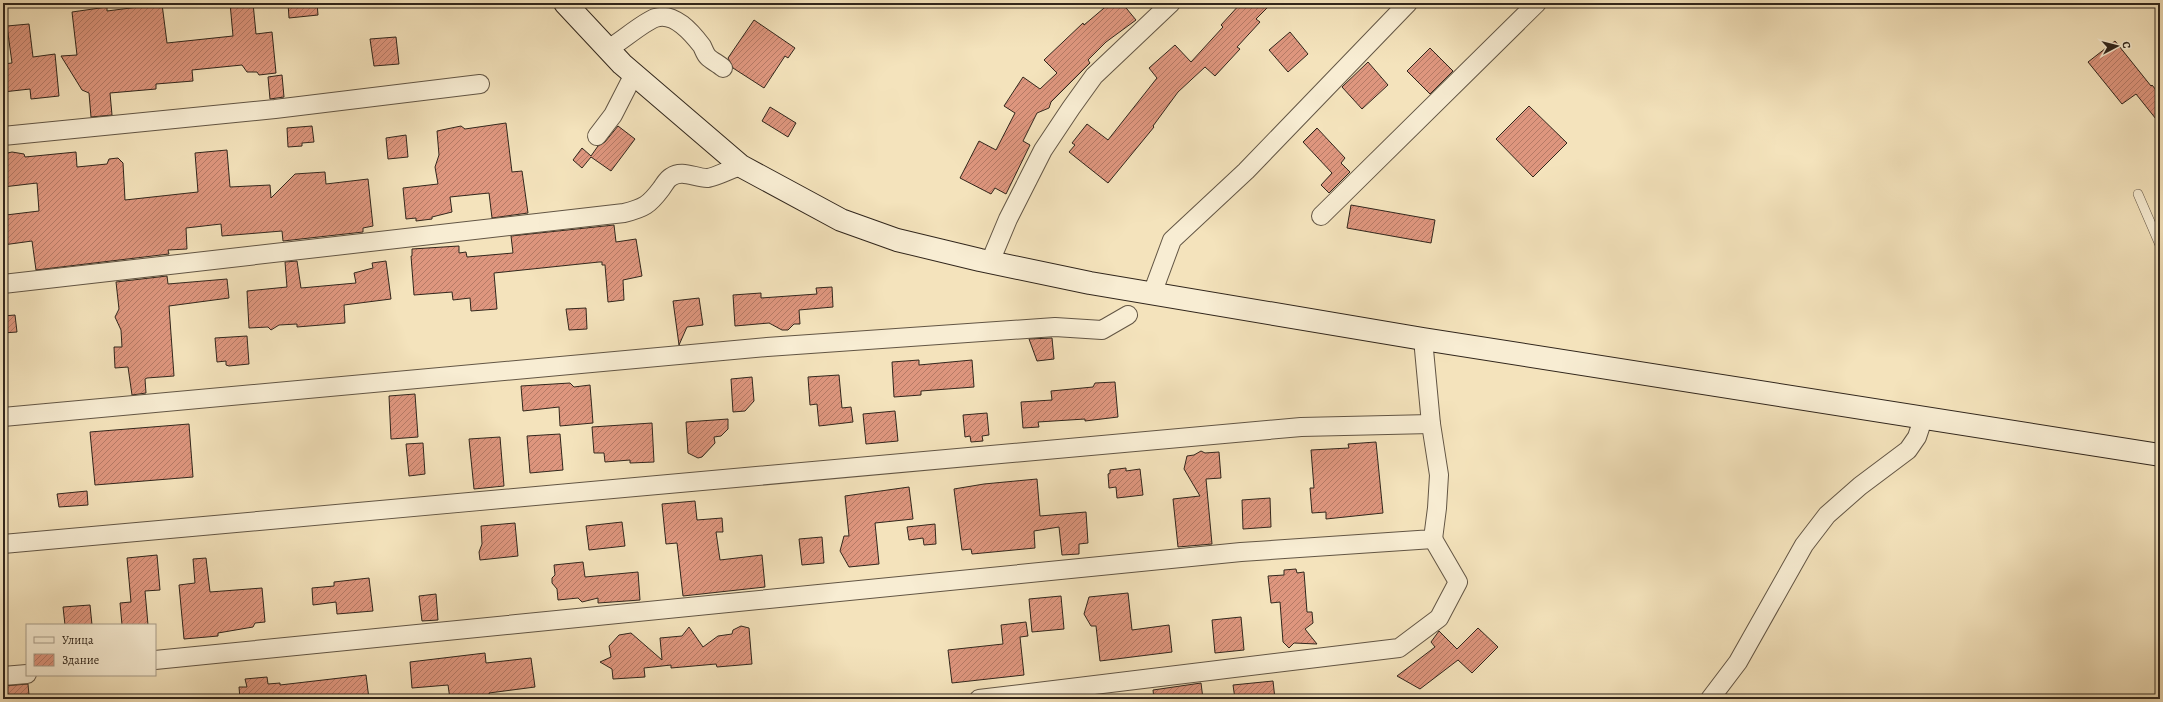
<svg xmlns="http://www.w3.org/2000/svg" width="2163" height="702" font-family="Alegreya,serif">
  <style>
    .building { fill: url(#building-hatch); stroke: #31261c }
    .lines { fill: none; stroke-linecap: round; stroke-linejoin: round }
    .service-casing { stroke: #625544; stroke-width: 10 }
    .minor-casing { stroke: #625544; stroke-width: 20 }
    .secondary-casing { stroke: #31261c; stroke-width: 24 }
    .service { stroke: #f8edd3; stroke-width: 9 }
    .minor { stroke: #f8edd3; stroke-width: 18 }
    .secondary { stroke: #f8edd3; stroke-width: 22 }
  </style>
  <defs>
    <pattern id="building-hatch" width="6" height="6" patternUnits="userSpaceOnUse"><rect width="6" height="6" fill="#de967e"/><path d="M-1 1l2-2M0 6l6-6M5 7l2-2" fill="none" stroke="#b57a66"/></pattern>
  </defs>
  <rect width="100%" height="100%" fill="#f4e3bc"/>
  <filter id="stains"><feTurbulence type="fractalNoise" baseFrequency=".005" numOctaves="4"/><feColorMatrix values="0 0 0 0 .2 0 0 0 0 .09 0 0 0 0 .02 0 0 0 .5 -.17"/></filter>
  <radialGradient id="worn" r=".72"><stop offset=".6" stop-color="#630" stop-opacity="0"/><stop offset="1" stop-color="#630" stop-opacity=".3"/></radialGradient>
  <g class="building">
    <path d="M230,3h23l3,31 16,-2 4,41 -17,2 -2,-3h-10l-5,-7 -50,5 1,11 -37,3v5l-46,4 2,22 -21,2 -2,-24 -7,-3 -21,-34 16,-1 -5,-43 35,-5v4l55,-7 5,39 66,-7z"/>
    <path d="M288,3h29l1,12 -29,3z"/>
    <path d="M1110,3h12l14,17 -30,22 -18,18 2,3 -39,39 -2,6 -12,5 -14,28 7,4 -24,49 -11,-6 -4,6 -31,-16 19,-37 17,9 19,-37 -11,-7 19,-29 17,12 17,-16 -13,-13 39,-37 1,2z"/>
    <path d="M1241,3h31l-16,16 4,3 -23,25 3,2 -25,27 -10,-9 -27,25 -25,34 1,1 -46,56 -39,-31 6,-7 -3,-2 15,-19 21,16 49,-62 -8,-10 26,-23 16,17 32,-35 -2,-2z"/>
    <path d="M754,20l41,28 -7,10 -3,-2 -21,32 -31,-20 -5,-10z"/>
    <path d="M29,24l4,33 22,-3 4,42 -28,3 -1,-10 -27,3v-28l9,-1 -5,-37z"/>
    <path d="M1290,32l18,22 -20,18 -19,-22z"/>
    <path d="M396,37l3,27 -25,2 -4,-27z"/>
    <path d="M2115,41l36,45 1,-1 8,10v29l-24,-30 -14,10 -34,-42z"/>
    <path d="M1430,48l23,23 -23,23 -23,-23z"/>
    <path d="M1368,62l20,23 -26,24 -20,-22z"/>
    <path d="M282,75l2,22 -14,2 -2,-22z"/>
    <path d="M1529,106l38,37 -34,34 -37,-38z"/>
    <path d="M770,107l26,16 -8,14 -26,-16z"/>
    <path d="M506,123l6,49 10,-1 6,42 -36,5 -3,-25 -39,4 2,15 -20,5v2l-16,2v-3l-10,1 -3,-31 35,-4 -3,-17 4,-12 -2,-24 24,-5 4,3z"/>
    <path d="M312,126l2,16 -12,1v3l-14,1 -1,-19z"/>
    <path d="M618,126l17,13 -24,32 -20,-14 -9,11 -9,-8 9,-12 9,8 7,-10 7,-4z"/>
    <path d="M1317,128l28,30 -4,5 9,9 -21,21 -8,-8 11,-12 -29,-31z"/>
    <path d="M406,135l2,22 -20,2 -2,-21z"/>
    <path d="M227,150l3,37 40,-2 1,13 24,-24 30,-2 1,12 42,-5 5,47 -10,2v4l-80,9 -1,-10 -60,5 -1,-12 -35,4 1,21 -19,1 1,4 -133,16 -4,-29 -29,4v-20l3,-10 33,-4 -2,-28 -34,4v-33l9,-2 12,2 1,3 51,-5 1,15 30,-3 2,-5 9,-1 5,5 2,37 73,-8 -3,-39z"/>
    <path d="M1351,205l84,15 -4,23 -84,-15z"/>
    <path d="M614,225l2,17 20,-3 6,37 -19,4 1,20 -16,2 -3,-37h-3v-3h-3l-105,11 3,36 -26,2 -1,-13 -17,2 -1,-8 -38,3 -3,-39h1v-7l47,-3v7l7,-1 1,5 46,-4 -2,-17z"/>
    <path d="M297,261l4,27 55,-5 -2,-10 19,-5 -1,-5 14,-2 5,38 -47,6 1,18 -48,4v-3l-18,1 -8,5 -3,-3 -19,1 -2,-37 40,-4 -2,-25z"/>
    <path d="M167,276l1,8 59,-5 2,19 -60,8 5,70 -27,2 -2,1 1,14 -14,2 -4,-28 -13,1 -1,-21h8l-1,-17 -6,-13 4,-8 -3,-27z"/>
    <path d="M832,287l1,20 -34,3 1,14h-6l-6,6h-6l-13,-7 -34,3 -2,-31 28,-2v5l56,-4 -1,-6z"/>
    <path d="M699,298l4,27 -16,2 -8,18 -6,-44z"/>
    <path d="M586,308l1,21 -18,1 -3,-21z"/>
    <path d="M15,315l2,17 -14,1v-17z"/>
    <path d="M247,336l2,28 -20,2 -3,-1v-4l-9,1 -2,-24z"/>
    <path d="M1052,338l2,21 -17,2 -8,-22z"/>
    <path d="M919,360v5l53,-5 2,27 -53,4v4l-27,2 -2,-35z"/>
    <path d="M839,375l3,33 9,-1 2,15 -34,4 -2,-22 -7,1 -2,-28z"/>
    <path d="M752,377l2,24 -9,10 -12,1 -2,-33z"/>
    <path d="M1115,382l3,35 -33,4v-2l-47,3 1,5 -16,1 -2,-26 31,-2 -1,-9 42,-4 2,-4z"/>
    <path d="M570,383l4,4 16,-2 3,38 -33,3 -1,-19 -36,4 -2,-25z"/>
    <path d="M415,394l3,43 -27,2 -2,-43z"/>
    <path d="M895,411l3,30 -32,3 -3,-30z"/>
    <path d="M987,413l2,22 -7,1 1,5 -12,1 -1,-6 -5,1 -2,-22z"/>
    <path d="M728,419v10l-7,7 -7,1 1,6 -13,14 -4,1 -10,-5 -2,-31z"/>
    <path d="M652,423l2,39 -24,1v-3l-25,2 -1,-9h-10l-2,-26z"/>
    <path d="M189,424l4,53 -98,8 -5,-53z"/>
    <path d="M560,434l3,36 -33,3 -3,-37z"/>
    <path d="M500,437l4,49 -30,3 -5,-50z"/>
    <path d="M1376,442l7,71 -57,6v-7l-14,1 -2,-25h4l-3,-38 38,-2 -1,-4z"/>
    <path d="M423,443l2,31 -16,2 -3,-32z"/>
    <path d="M1201,451l4,2 14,-1 2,26 -15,1 6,65 -34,3 -5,-48 27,-3 -16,-27 3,-13 7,-1z"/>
    <path d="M1126,468v3l14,-2 3,26 -26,3 -1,-11 -7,1 -1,-14 2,-1v-3z"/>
    <path d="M1037,479l3,37 46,-4 2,31 -9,1v10l-17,1 -3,-28 -25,4 1,17 -63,6 -1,-5 -9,1 -8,-61 30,-5z"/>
    <path d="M909,487l4,32 -38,4 4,41 -30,3 -9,-16 4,-15h5l-4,-40z"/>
    <path d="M87,491l1,14 -29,2 -2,-13z"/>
    <path d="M1270,498l1,29 -28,2 -1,-29z"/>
    <path d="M695,501l2,19 25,-2 1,14h-7l4,28 42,-5 3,32 -82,9 -6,-53 -11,1 -4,-40z"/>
    <path d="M622,522l3,24 -36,4 -3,-24z"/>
    <path d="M515,523l3,33 -38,4 -1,-8 3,-8 -1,-18z"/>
    <path d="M935,524l1,20 -12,1 -1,-7 -14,2 -2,-13z"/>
    <path d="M822,537l2,26 -22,2 -3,-26z"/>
    <path d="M157,555l3,35 -15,1 3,34h-26l-2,-22 11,-1 -4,-44z"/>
    <path d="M206,558l4,34 52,-4 3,34 -10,1 -2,4 -35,6v3l-34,3 -5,-54 16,-2 -2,-24z"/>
    <path d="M583,562l2,15 53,-5 2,28 -42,3v-5l-16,4 -4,-4 -20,2 -1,-11 -5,-6v-5l3,-3 -1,-10z"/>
    <path d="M1296,569l1,4 7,-1 3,40h5l1,11 -8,6 12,15 -23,-1 -5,5 -6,-6 -3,-40 -9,1 -3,-27 16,-1v-5z"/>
    <path d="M369,578l4,33 -36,3 -1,-12 -23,3 -1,-17 22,-2v-4z"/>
    <path d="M1128,593l4,37 37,-5 3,27 -72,9 -4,-35h-5l-7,-12 5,-17z"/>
    <path d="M436,594l2,26 -16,1 -3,-25z"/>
    <path d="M1061,596l3,33 -32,3 -3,-33z"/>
    <path d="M90,605l2,20h-27l-2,-18z"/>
    <path d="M1241,617l3,33 -29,3 -3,-33z"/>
    <path d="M1026,622l2,14 -8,1 4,38 -72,8 -4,-33 55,-6 -2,-19z"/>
    <path d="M741,626l8,2 3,36 -35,3 -1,-3 -45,4v-3l-27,3 1,9 -32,2 -1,-10 -12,-7 11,-5 -2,-11 10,-11 12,-2 31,27 -2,-22 22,-2 7,-9 14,20 15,-11 14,-2 1,-4z"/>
    <path d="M1478,628l20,19 -26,26 -14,-13 -38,29 -23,-13 38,-29 -4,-5 8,-11 18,18z"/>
    <path d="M485,653l1,10 45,-5 4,29 -46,6 1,3 -29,3h-11l-2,-14 -36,3 -2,-26z"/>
    <path d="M366,675l3,24h-129l-1,-12h8l-2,-8 22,-2 1,7 12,-1v2z"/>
    <path d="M1273,681l2,18h-40l-2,-14z"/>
    <path d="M1201,683l2,16h-49l-1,-9z"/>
    <path d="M28,684l1,11 -26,2v-11z"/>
  </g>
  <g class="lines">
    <defs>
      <path id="service" d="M2138,194l22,51"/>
      <g id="minor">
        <path d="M608,49c14,-8 34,-26 47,-31 19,-7 37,15 47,28 2,4 3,8 6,11 4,4 11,7 15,11"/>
        <path d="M3,136l272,-27 205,-25"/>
        <path d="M597,136l16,-21 21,-41"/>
        <path d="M1321,216l216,-213"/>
        <path d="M990,262l18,-43 35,-69 28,-42 23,-32 77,-73"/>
        <path d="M3,284l621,-71c20,-5 25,-8 37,-24 3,-4 6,-10 10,-12 11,-8 24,1 36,1 6,0 26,-10 34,-12"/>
        <path d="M1152,294l20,-54 74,-69 162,-168"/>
        <path d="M3,417l764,-70 288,-20 47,3 26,-15"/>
        <path d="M3,544l1298,-117 130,-3"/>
        <path d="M155,660l1086,-108 192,-13 4,-31 2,-33 -8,-51 -8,-85"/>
        <path d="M3,676l24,-2"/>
        <path d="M979,699l420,-51 40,-30 19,-36 -25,-43"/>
        <path d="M1710,699l28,-37 66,-117 23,-30 33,-29 48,-36 9,-13 6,-18"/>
      </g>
      <path id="secondary" d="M565,3l57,61 119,102 100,54 56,20 83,20 110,23 333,56 737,116"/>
    </defs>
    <use href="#service" class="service-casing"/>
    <use href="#minor" class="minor-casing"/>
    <use href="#secondary" class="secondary-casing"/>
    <use href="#service" class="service"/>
    <use href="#minor" class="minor"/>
    <use href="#secondary" class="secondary"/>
  </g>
  <rect width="2163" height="702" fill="none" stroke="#f4e3bc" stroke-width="16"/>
  <rect x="4" y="4" width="2155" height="694" fill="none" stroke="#31261c" stroke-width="2"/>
  <rect x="8" y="8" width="2147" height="686" fill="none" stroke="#31261c"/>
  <rect x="26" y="624" width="130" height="52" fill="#f8edd3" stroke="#a89d8a"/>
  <rect x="34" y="637" width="20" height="6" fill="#f8edd3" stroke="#a89d8a"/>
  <text x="62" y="644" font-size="12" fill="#31261c">Улица</text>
  <rect x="34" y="654" width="20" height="12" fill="url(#building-hatch)" stroke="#a89d8a"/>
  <text x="62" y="664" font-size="12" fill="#31261c">Здание</text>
  <g transform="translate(2117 46) rotate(83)" stroke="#f8edd3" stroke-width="3" paint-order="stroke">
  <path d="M0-3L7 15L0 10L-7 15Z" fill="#31261c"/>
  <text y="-6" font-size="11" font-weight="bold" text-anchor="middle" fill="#31261c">С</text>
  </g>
  <rect width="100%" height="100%" filter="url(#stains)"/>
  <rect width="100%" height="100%" fill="url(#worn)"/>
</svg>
